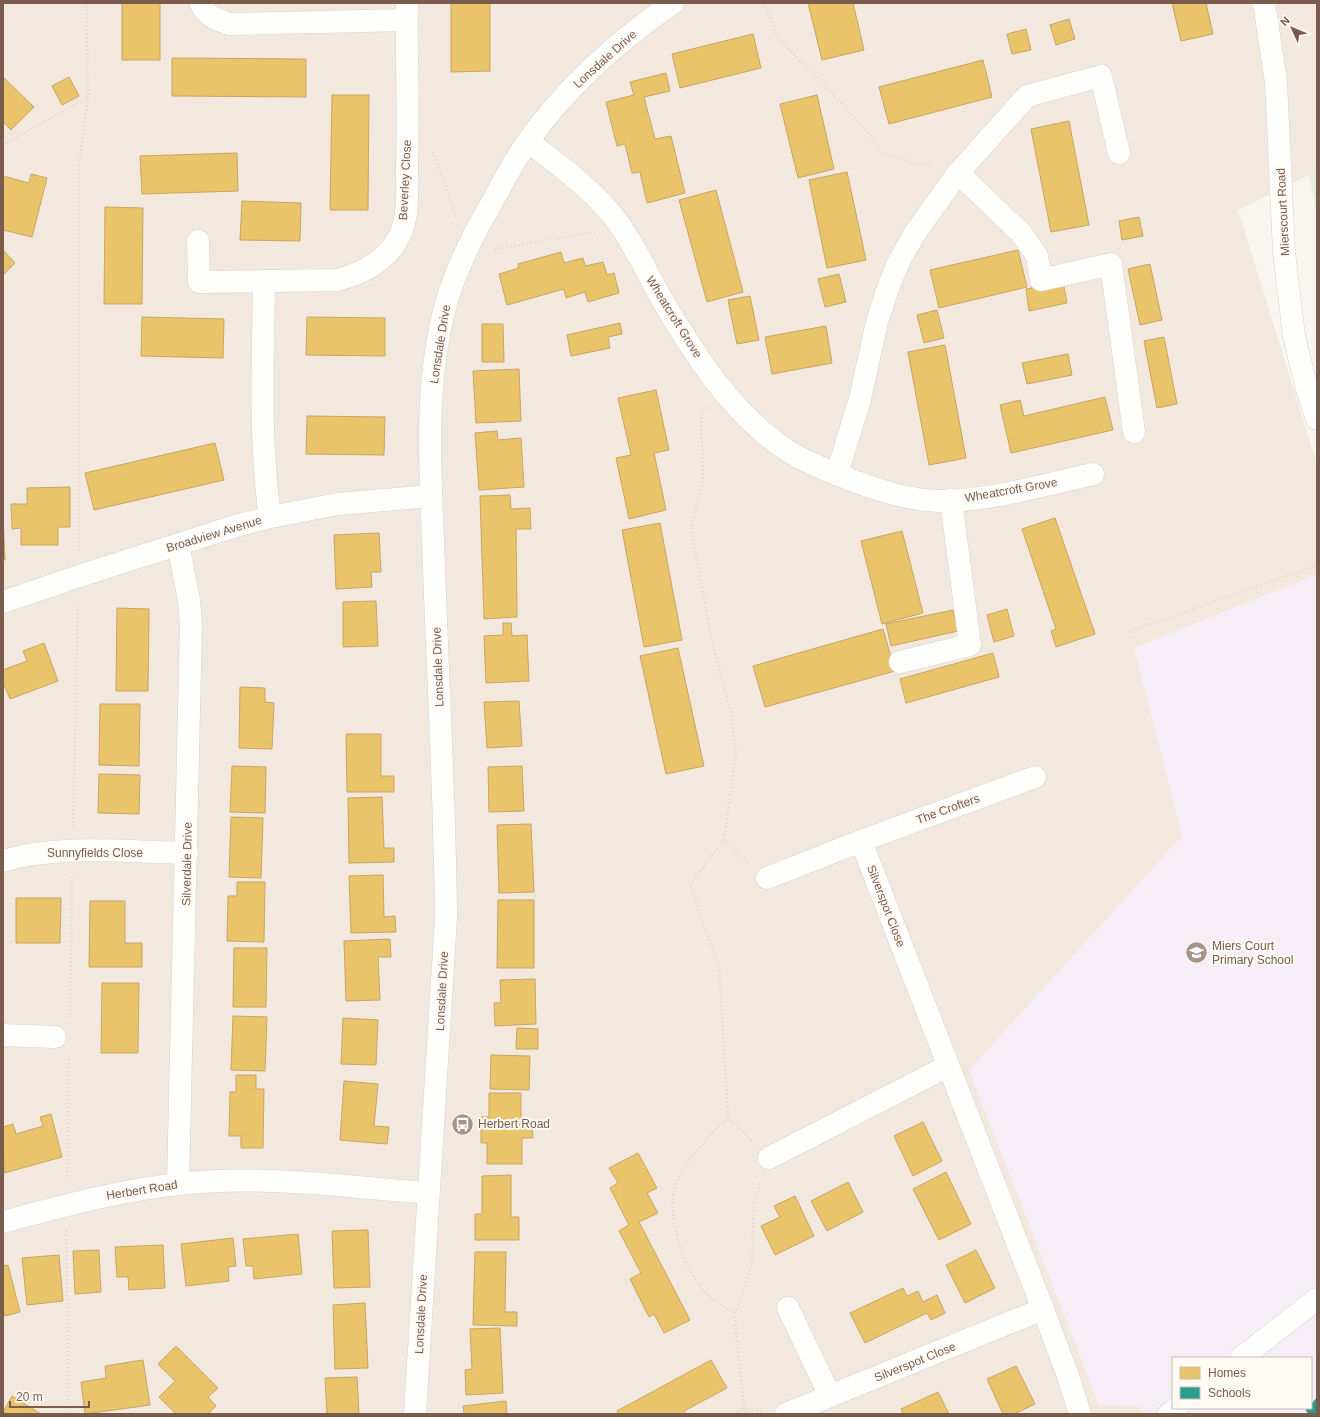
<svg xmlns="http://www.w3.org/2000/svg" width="1320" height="1417" font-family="Helvetica,sans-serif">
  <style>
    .residential { fill: #f2e8de; fill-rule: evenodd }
    .education { fill: #f6eef6; fill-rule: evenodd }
    .green { fill: #e7f0db }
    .homes { fill: #e9c46a; stroke: #c8a561 }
    .schools { fill: #2a9d8f; stroke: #428a7b }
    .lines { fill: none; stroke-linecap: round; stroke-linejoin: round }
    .minor-casing { stroke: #d7d1cb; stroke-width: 23 }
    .path { stroke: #dcd5d0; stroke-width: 2.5; stroke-dasharray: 1 3; stroke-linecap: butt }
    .minor { stroke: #fefefd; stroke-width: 22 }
    .labels { text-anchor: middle; stroke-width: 4; stroke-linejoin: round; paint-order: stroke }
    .street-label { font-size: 12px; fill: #7a5c4d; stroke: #fffaf3 }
    .poi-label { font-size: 12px; fill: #7a5c4d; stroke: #fffaf3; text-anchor: start }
  </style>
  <rect width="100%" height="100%" fill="#f9f5f0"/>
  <path class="residential" d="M3,3h1314v170l-8,2 -71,35 79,254v950h-1314zM1173,1358h138v50h-138z"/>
  <path class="education" d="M1317,574v840h-170l-9,-8 -39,-1 -130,-335 213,-234 -48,-188zM1173,1358h138v50h-138z"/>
  <path class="green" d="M1317,173v42l-8,-40z"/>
  <g class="homes">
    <rect x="122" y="3" width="38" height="57"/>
    <path d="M451,3h39v68l-39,1z"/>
    <path d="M808,3h45l11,47 -42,10z"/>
    <path d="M1172,3h34l7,31 -32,7z"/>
    <path d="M1069,19l6,20 -19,6 -6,-20z"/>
    <path d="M1026,29l5,21 -19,4 -5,-20z"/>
    <path d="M753,34l8,34 -81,20 -8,-34z"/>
    <path d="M172,58l134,1v38l-134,-1z"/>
    <path d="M983,60l9,37 -103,27 -10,-37z"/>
    <path d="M666,73l4,18 -26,6 11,42 16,-3 14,57 -38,10 -7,-31 -8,1 -7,-29 -8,2 -11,-44 28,-7 -4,-13z"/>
    <path d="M3,77l31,30 -23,23 -8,-8z"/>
    <path d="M69,77l10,19 -17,9 -10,-19z"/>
    <path d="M332,95h37l-1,115h-38z"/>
    <path d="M817,95l17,74 -36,9 -18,-74z"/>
    <path d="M1069,121l20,104 -38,7 -20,-103z"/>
    <path d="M237,153l1,38 -96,3 -2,-38z"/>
    <path d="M847,172l19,88 -39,8 -18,-88z"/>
    <path d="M31,174l16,4 -15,59 -29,-7v-54l26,7z"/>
    <path d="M716,190l27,102 -36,10 -28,-102z"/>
    <path d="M242,201l59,2 -1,38 -60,-1z"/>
    <path d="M105,207l38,1 -1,96h-38z"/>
    <path d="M1139,217l4,19 -21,4 -3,-19z"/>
    <path d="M3,250l12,13 -12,12z"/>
    <path d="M1018,250l9,37 -88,21 -9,-38z"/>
    <path d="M561,252l3,11 19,-5 2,8 18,-4 4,13 7,-2 5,20 -31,9 -3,-10 -19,6 -2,-9 -57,16 -8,-31 20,-6 -1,-4z"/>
    <path d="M1150,264l12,56 -22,5 -12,-56z"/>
    <path d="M839,274l7,28 -21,5 -7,-28z"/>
    <path d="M1063,282l4,21 -38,8 -3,-22z"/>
    <path d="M750,296l9,44 -22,4 -9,-44z"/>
    <path d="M937,310l7,28 -20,5 -7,-28z"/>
    <path d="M142,317l82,2 -1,39 -82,-2z"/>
    <path d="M307,317l78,1v38l-79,-1z"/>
    <path d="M620,323l2,11 -14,3 2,11 -39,8 -4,-21z"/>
    <path d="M482,324h21l1,38h-22z"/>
    <path d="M826,326l6,37 -60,11 -7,-37z"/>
    <path d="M1164,337l13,67 -20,4 -13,-67z"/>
    <path d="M945,345l21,113 -37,7 -21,-113z"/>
    <path d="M1068,354l4,21 -45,9 -5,-21z"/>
    <path d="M519,369l2,52 -45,2 -3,-52z"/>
    <path d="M656,390l13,60 -15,3 12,57 -37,9 -13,-61 15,-3 -13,-57z"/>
    <path d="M1105,397l8,33 -102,23 -11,-48 20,-5 4,16z"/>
    <path d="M307,416l78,1 -1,38 -78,-1z"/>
    <path d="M497,431l1,9 23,-2 3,49 -45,3 -4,-57z"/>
    <path d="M215,443l9,37 -130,30 -9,-37z"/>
    <path d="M70,487v40h-12v18h-37v-17l-9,1 -1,-25h16v-16z"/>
    <path d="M510,495l1,14 19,-1 1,21h-15l1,88 -33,2 -4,-123z"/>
    <path d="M3,516l2,44h-2z"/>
    <path d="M1055,518l40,116 -39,13 -5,-16 5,-2 -34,-100z"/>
    <path d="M660,523l22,117 -38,7 -22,-117z"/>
    <path d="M902,531l21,82 -41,11 -21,-83z"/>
    <path d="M379,533l2,39h-10l1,15 -36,2 -2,-54z"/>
    <path d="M376,601l2,45 -35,1v-45z"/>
    <path d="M117,608l32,1 -1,82h-32z"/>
    <path d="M1007,609l7,27 -20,6 -7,-27z"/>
    <path d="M953,610l5,21 -67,15 -5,-22z"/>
    <path d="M503,623h8l1,13 15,-1 2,46 -43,2 -2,-47 19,-1z"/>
    <path d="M883,629l12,42 -130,36 -12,-41z"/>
    <path d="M44,643l14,38 -48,18 -7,-17v-12l24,-9 -4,-10z"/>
    <path d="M678,648l26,118 -38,8 -26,-118z"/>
    <path d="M993,653l6,24 -93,26 -6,-24z"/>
    <path d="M240,687l25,1v14l9,1 -2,46 -33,-1z"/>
    <path d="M519,701l3,45 -35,2 -3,-46z"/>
    <path d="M100,704h40l-1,62 -40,-1z"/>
    <path d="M346,734h35v42h13v16h-47z"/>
    <path d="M232,766l34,1 -1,46 -35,-1z"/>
    <path d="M522,766l2,45 -35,1 -1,-45z"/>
    <path d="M99,774l41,1 -1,39 -41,-1z"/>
    <path d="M382,797l2,51h10v14l-45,1 -1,-65z"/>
    <path d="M231,817l32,1 -2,60 -32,-1z"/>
    <path d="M531,824l3,68 -35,1 -2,-68z"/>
    <path d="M383,875l1,42 11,-1 1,16 -45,1 -2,-57z"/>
    <path d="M237,882h28l-1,60 -37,-1 1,-45h9z"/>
    <path d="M16,898h45l-1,45h-44z"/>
    <path d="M498,900h36v68h-37z"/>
    <path d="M90,901h35v42h17v24h-53z"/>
    <path d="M390,939l1,18h-13l2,43 -34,1 -2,-60z"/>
    <path d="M234,948h33l-1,59h-33z"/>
    <path d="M535,979l1,45 -41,2 -1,-23h7l-1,-23z"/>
    <path d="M102,983h37l-1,70h-37z"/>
    <path d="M233,1016l34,1 -2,54 -34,-1z"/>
    <path d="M343,1018l35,2 -2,45 -35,-1z"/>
    <path d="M517,1028l21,1v20h-22z"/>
    <path d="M491,1055l39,1 -1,34 -39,-1z"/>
    <path d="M236,1075h20v14h8l-1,59h-22v-12h-12l1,-44h6z"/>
    <path d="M344,1081l34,3 -4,42 15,1 -2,17 -47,-4z"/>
    <path d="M489,1093h32v29h11l1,16h-11v26h-35v-21h-6v-26h8z"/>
    <path d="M51,1114l11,43 -58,16 -1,-46 10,-3 3,10 27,-8 -3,-9z"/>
    <path d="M923,1122l19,39 -29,15 -19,-40z"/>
    <path d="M638,1153l19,35 -10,5 11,20 -19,9 51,98 -26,13 -10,-19 -5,3 -19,-38 11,-6 -22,-42 10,-6 -19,-37 8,-5 -9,-15z"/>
    <path d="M946,1172l25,52 -32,16 -26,-51z"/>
    <path d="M511,1175v42h8v23h-44v-26h7v-38z"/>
    <path d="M848,1182l15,30 -36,19 -16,-30z"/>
    <path d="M795,1196l19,40 -39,19 -14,-29 19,-9 -6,-11z"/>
    <path d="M368,1230l2,57 -36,1 -2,-57z"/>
    <path d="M298,1234l4,40 -48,5 -1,-13h-7l-3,-27z"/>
    <path d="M233,1238l3,28 -8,1 1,14 -43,5 -5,-42z"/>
    <path d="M163,1245l2,43 -36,2 -1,-13h-11l-2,-30z"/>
    <path d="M99,1250l2,42 -26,2 -2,-43z"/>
    <path d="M976,1250l19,38 -30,15 -19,-38z"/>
    <path d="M475,1252h31l-1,60h12v14l-44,-1z"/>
    <path d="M59,1255l4,46 -36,4 -5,-47z"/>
    <path d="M8,1265l12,47 -15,4 -2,-7v-43z"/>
    <path d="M903,1288l4,8 11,-5 5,11 14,-7 8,18 -14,7 -4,-7 -62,30 -15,-30z"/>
    <path d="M365,1303l3,65 -33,1 -2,-64z"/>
    <path d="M500,1328l3,65 -37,2 -1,-25 7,-1 -2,-40z"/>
    <path d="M176,1346l42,42 -10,9 8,9 -8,8h-32l-17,-17 16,-16 -17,-17z"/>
    <path d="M143,1360l7,45 -65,9 -4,-32 25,-4 -1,-12z"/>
    <path d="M711,1360l16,28 -43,23 2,3h-68l-1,-3z"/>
    <path d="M1016,1366l19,38 -21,10h-11l-16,-35z"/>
    <path d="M357,1377l2,37h-32l-2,-36z"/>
    <path d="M938,1392l11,22h-46l-2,-5z"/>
    <path d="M12,1396l29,18h-34l-4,-2z"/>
    <path d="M506,1401l1,13h-43l-1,-8z"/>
  </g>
  <path class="schools" d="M1317,1398v16h-8l-3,-4 5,-2v-3z"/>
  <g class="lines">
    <defs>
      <g id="minor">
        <path d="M201,3c4,13 17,17 28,21l178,-4"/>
        <path d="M1264,3l12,79 8,170 10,84 13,53 10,30"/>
        <path d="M528,141c29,23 62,46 85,75 22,27 38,67 57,97 30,50 68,106 118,138 20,13 44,21 66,30 27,10 55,19 85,20 52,0 104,-16 154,-27"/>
        <path d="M958,173l64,61 15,22 4,24 70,-16 23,168"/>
        <path d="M198,241l1,41 138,-2c26,-6 55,-22 65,-50 7,-20 5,-45 5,-66 2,-54 -1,-107 0,-161"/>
        <path d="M264,281c-1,79 -5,158 6,236"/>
        <path d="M837,474l23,-75 17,-77 10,-31 11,-28 17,-30 43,-60 69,-77 74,-20 18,77"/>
        <path d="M178,545l11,55 2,26 -13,558"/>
        <path d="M3,602l76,-26 160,-51 31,-8 68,-13 93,-8"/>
        <path d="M900,662l70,-17 -19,-145"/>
        <path d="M861,841l174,-64"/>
        <path d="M3,861c57,-17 125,-9 184,-8"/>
        <path d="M767,878l94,-37 182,468 25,67 12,38"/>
        <path d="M3,1035l52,2"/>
        <path d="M769,1158l179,-92"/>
        <path d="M3,1222c70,-19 141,-38 214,-41 67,-3 143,7 211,12"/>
        <path d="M788,1308l42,88"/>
        <path d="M1241,1358l76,-59"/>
        <path d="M415,1414l31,-496c-1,-117 -8,-234 -12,-351 -3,-89 -12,-184 14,-270 11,-35 28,-68 47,-100 10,-19 21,-39 33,-56 39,-55 90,-100 145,-138"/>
        <path d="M786,1414l257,-105"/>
        <path d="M1169,1414l8,-6"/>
      </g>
    </defs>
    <use href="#minor" class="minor-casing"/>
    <g class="path">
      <path d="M764,3l14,35 83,86 22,29 29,10 18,1 2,2"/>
      <path d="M3,145l85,-48"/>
      <path d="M433,152l23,65"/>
      <path d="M495,249l100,-17"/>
      <path d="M706,408l-5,4 2,68 -12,47 20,111 20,74 5,43 -12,85 -34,44 29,84 9,149c-18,19 -39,38 -50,62 -15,32 5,90 28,114 8,8 18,14 28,19l10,96 3,6"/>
      <path d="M79,550v-384l9,-69 -2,-94"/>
      <path d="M1128,632l189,-67"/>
      <path d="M73,826l5,-223"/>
      <path d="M724,840l25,23"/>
      <path d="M70,1018l2,-143"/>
      <path d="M728,1117l24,24"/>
      <path d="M67,1180l2,-123"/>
      <path d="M66,1231l3,183"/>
      <path d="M734,1312l5,-8 13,-40 2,-60 7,-23"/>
      <path d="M734,1414l10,-6 18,3"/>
    </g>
    <use href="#minor" class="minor"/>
  </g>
  <defs>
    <symbol id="school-disc" viewBox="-11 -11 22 22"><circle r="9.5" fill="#a69286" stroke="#fffaf3"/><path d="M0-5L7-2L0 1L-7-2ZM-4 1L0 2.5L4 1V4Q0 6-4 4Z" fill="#fff"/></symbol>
    <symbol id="bus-disc" viewBox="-11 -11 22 22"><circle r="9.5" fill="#a69286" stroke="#fffaf3"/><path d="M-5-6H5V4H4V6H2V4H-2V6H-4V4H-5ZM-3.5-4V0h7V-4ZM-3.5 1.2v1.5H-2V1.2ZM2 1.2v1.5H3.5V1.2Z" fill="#fff"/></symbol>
  </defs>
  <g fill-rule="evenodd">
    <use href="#school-disc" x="1184" y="940" width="25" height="25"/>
    <use href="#bus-disc" x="450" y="1112" width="25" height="25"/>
  </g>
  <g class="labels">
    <g class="street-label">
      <text transform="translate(605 59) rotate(-42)" y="4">Lonsdale Drive</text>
      <text transform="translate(405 180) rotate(-87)" y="4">Beverley Close</text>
      <text transform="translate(1283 212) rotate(-93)" y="4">Mierscourt Road</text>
      <text transform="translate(674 317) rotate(58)" y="4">Wheatcroft Grove</text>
      <text transform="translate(440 344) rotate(-81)" y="4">Lonsdale Drive</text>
      <text transform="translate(1011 490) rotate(-10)" y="4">Wheatcroft Grove</text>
      <text transform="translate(214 534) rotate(-17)" y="4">Broadview Avenue</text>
      <text transform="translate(438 667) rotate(-92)" y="4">Lonsdale Drive</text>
      <text transform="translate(948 809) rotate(-20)" y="4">The Crofters</text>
      <text x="95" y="857">Sunnyfields Close</text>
      <text transform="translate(187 864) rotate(-89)" y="4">Silverdale Drive</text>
      <text transform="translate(886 906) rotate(69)" y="4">Silverspot Close</text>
      <text transform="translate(442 991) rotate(-87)" y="4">Lonsdale Drive</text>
      <text transform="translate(142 1190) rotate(-9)" y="4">Herbert Road</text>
      <text transform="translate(421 1314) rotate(-87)" y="4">Lonsdale Drive</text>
      <text transform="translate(915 1362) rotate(-22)" y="4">Silverspot Close</text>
    </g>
    <g class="poi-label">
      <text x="1212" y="950">Miers Court<tspan x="1212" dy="14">Primary School</tspan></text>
      <text x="478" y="1128">Herbert Road</text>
    </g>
  </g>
  <rect width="1320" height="1417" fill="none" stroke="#7a5c4d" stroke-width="8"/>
  <rect x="1172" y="1357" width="140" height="52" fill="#fffaf3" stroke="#cabbb1"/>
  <rect x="1180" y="1367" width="20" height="12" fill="#e9c46a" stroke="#cabbb1"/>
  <text x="1208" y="1377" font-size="12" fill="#7a5c4d">Homes</text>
  <rect x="1180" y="1387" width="20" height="12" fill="#2a9d8f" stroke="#cabbb1"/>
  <text x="1208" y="1397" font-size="12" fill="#7a5c4d">Schools</text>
  <g transform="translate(1292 28) rotate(314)" stroke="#fffaf3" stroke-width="3" paint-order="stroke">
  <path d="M0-3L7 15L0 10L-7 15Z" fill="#7a5c4d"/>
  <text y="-6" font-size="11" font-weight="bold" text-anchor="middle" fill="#7a5c4d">N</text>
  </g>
  <path d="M10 1401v6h79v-6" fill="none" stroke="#7a5c4d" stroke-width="2"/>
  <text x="16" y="1401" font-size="12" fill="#7a5c4d" stroke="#fffaf3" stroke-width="3" paint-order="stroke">20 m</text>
</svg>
